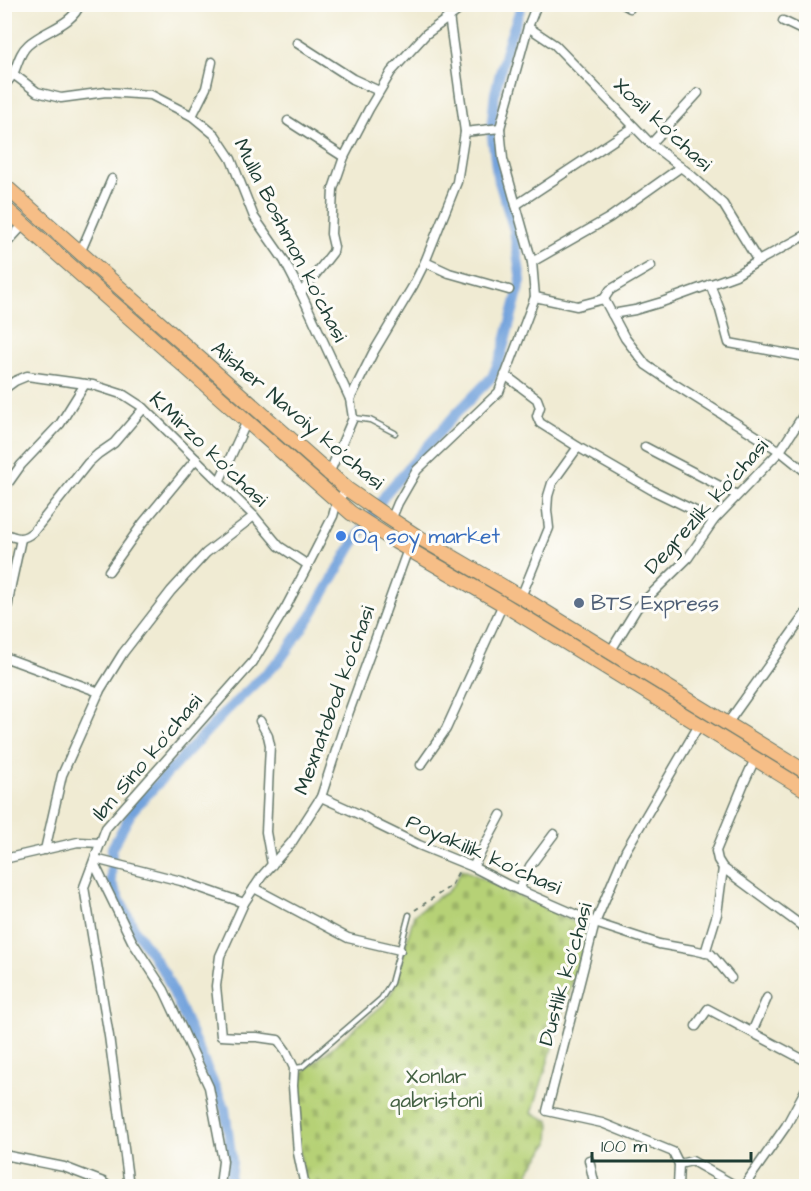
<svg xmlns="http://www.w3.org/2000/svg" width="811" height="1191" font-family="'Architects Daughter',sans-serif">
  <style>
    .cemetery { fill: url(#cemetery-stones); stroke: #6a8755; stroke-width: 1.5 }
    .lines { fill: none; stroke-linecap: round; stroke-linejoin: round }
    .canal { stroke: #72a2dc; stroke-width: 10 }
    .service-casing { stroke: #687a6c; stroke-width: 7 }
    .minor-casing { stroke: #687a6c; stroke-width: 11 }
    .primary-casing { stroke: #687a6c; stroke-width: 16 }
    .path { stroke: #687a6c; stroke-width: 2; stroke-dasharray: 4.5 4.5; stroke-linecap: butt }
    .service { stroke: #fff; stroke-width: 4 }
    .minor { stroke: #fff; stroke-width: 8 }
    .primary { stroke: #f6be87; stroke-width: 14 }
    .shop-dot { fill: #3f7fe0; stroke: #fdfcf7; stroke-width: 2 }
    .service-dot { fill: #5c6f8a; stroke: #fdfcf7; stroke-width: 2 }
    .labels { text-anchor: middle; stroke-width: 6; stroke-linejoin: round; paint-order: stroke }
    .street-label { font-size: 21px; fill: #1f3d34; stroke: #fdfcf7 }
    .shop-label { font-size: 21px; fill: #366cbe; stroke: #fdfcf7; text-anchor: start }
    .service-label { font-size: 21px; fill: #4e5e75; stroke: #fdfcf7; text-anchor: start }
    .park-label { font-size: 21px; fill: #456244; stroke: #fdfcf7 }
  </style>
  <defs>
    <pattern id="cemetery-stones" width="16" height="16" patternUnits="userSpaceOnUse" patternTransform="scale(1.5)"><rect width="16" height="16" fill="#b6d176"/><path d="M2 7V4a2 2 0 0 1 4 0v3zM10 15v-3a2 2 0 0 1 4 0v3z" fill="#9cb467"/></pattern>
  </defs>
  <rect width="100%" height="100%" fill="#fdfcf7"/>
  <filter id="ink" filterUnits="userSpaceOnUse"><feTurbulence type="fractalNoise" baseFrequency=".0167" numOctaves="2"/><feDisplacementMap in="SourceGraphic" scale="12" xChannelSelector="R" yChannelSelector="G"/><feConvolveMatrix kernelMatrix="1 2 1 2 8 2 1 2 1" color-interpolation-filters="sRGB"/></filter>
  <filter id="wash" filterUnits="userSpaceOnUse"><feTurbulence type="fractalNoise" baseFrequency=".008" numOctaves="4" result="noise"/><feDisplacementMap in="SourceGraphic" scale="24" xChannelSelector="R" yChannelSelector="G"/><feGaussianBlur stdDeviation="1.35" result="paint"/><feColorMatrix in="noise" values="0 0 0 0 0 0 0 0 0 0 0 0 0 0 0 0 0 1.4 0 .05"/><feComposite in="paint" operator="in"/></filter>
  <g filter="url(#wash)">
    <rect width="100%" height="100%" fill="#f0ebd3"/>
    <path class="cemetery" d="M462,869l127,60 -57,184 18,8 -1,22 -21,29 9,14h-232l-8,-52v-57l87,-73 10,-16 20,-73 24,-18 8,-4 6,-6z"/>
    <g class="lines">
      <path class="canal" d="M229,1186l3,-24 -7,-53 -60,-135 -30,-44 -24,-48 1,-34 21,-38 93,-99 55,-52 30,-43 40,-69 36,-55 67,-76 38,-39 9,-21 20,-75 -7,-51 -17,-55 -6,-46 4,-36 12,-47 15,-42"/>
    </g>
  </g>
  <g filter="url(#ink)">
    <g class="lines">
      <defs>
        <g id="service">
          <path d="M354,418l16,2 25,13"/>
          <path d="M295,1068l7,-1 79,-68 10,-16 18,-68"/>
        </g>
        <g id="minor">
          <path d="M623,4l7,4"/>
          <path d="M783,21l23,11"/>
          <path d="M528,27l27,18 96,99 40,31 32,29 35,57"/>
          <path d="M297,43l56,36 26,12"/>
          <path d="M4,67l33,25 24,6 45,-6 45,3 41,21 23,19 16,24 23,58 30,43 17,33 49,106"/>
          <path d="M4,86c3,-4 7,-8 9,-12 5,-10 6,-21 15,-29 16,-15 44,-19 52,-41"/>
          <path d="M192,116l14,-28 6,-26"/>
          <path d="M288,121l56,36"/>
          <path d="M465,132l35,-4"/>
          <path d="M651,144l47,-51"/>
          <path d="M516,205l118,-78"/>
          <path d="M4,246l20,-22"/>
          <path d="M80,253l32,-74"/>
          <path d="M425,262l24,11 60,17"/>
          <path d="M532,262l77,-44 72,-51"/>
          <path d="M710,284l10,26 9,33 77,14"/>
          <path d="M301,293l32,-41 1,-5 -3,-13 2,-45 11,-32 25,-48 22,-37 35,-38 41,-30"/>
          <path d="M535,297l42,9 27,-7 21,39 21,27 25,17 109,69 26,21"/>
          <path d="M604,299l6,-9 41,-24"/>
          <path d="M612,314l23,-4 27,-8 74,-27 22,-14 48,-26"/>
          <path d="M505,375l32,24 3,8 -3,9 3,7 38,24 -26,36 -4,13 -1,14 2,18 -28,69"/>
          <path d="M4,389l11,-8 12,-5 66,9 31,10 20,13 110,108 25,30 29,19"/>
          <path d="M578,447l74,43 62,30"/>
          <path d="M645,447l92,48"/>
          <path d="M328,476l25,-58 -3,-19 23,-46 40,-67 12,-24 32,-80 8,-50 -16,-116 -9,-12"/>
          <path d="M219,482l28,-61"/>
          <path d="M4,489l17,-24 39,-41 25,-40"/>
          <path d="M391,520l7,-17 19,-33 82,-78 36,-95 -3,-35 -29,-103 -3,-31 28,-101 9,-23"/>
          <path d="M4,533c13,6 19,8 30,-2l54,-68 10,-9 16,-11 30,-35"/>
          <path d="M109,571l34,-48 53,-64"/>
          <path d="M4,628l7,-43 10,-46"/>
          <path d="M610,652l27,-44 51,-50 26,-38 66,-69 26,-40"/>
          <path d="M4,657l95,35"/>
          <path d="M260,721l8,15 2,9 -4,87 6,33"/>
          <path d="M727,724l79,-111"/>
          <path d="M699,725l-73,125 -31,73 -48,188 55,12 71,29 6,12 13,-3 44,25"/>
          <path d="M755,759l-11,24 -28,68 2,9 5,8 83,61"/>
          <path d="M421,765l25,-36 57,-125"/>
          <path d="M321,797l42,19 15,9 41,20 54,22 35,18 87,38 64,21 34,6 18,4 20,24"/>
          <path d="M45,850l17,-75 38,-85 23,-37 48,-62 35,-38 48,-37"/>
          <path d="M4,859l74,-17 23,1"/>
          <path d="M95,859l86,22 63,22"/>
          <path d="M94,863l38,78 32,49 45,97 14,74 -3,25"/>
          <path d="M473,867l28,-52"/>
          <path d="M254,888l94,50 52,12"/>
          <path d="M519,890l11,-24 24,-32"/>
          <path d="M705,953l12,-39 6,-46"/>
          <path d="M696,1026l12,-17 98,52"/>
          <path d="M752,1032l15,-34"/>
          <path d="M4,1155l60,12 39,15 5,4"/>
          <path d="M589,1160l6,26"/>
          <path d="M129,1186l-20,-150 -25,-149 22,-59 147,-166 33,-55 22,-42 25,-49 4,-15 10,-12"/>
          <path d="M305,1186l-7,-33 -5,-67 1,-18 -8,-17 -8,-11 -21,-3h-19l-17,-1 -5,-50 4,-30 24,-53 18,-27 30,-34 29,-45 25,-77 62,-171"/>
          <path d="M678,1186l1,-22"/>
          <path d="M744,1186l42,-60 20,-37"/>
        </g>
        <g id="primary">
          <path d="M4,185l343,304 39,27 29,19 106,62 285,175"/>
          <path d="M4,207l347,306 45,29 107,62 303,186"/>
        </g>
      </defs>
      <use href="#service" class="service-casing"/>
      <use href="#minor" class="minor-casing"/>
      <use href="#primary" class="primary-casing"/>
      <path class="path" d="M415,910l36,-24 8,-15"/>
      <use href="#service" class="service"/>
      <use href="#minor" class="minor"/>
      <use href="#primary" class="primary"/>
    </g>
  </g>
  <circle class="shop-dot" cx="341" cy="536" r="6"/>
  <circle class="service-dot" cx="579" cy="603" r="6"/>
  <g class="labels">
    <g class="street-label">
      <text transform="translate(663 124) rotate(43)" y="7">Xosil ko'chasi</text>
      <text transform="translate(291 240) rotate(63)" y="7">Mulla Boshmon ko'chasi</text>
      <text transform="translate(298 415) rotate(40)" y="7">Alisher Navoiy ko'chasi</text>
      <text transform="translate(209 449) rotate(44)" y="7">K.Mirzo ko'chasi</text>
      <text transform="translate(706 506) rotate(-48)" y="7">Degrezlik ko'chasi</text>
      <text transform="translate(334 700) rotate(-70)" y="7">Mexnatobod ko'chasi</text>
      <text transform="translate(147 757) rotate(-50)" y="7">Ibn Sino ko‘chasi</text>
      <text transform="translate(484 854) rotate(24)" y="7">Poyakilik ko'chasi</text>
      <text transform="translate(565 974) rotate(-74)" y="7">Dustlik ko'chasi</text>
    </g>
    <g class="shop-label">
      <text x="353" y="543">Oq soy market</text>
    </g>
    <g class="service-label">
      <text x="591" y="610">BTS Express</text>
    </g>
    <g class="park-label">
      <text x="436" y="1083">Xonlar<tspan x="436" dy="24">qabristoni</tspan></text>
    </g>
  </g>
  <rect width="811" height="1191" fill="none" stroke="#fdfcf7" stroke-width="24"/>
  <path d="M592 1152v9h159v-9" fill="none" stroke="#1f3d34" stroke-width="3"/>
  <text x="601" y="1152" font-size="18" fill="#1f3d34" stroke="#fdfcf7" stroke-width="4.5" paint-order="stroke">100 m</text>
</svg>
